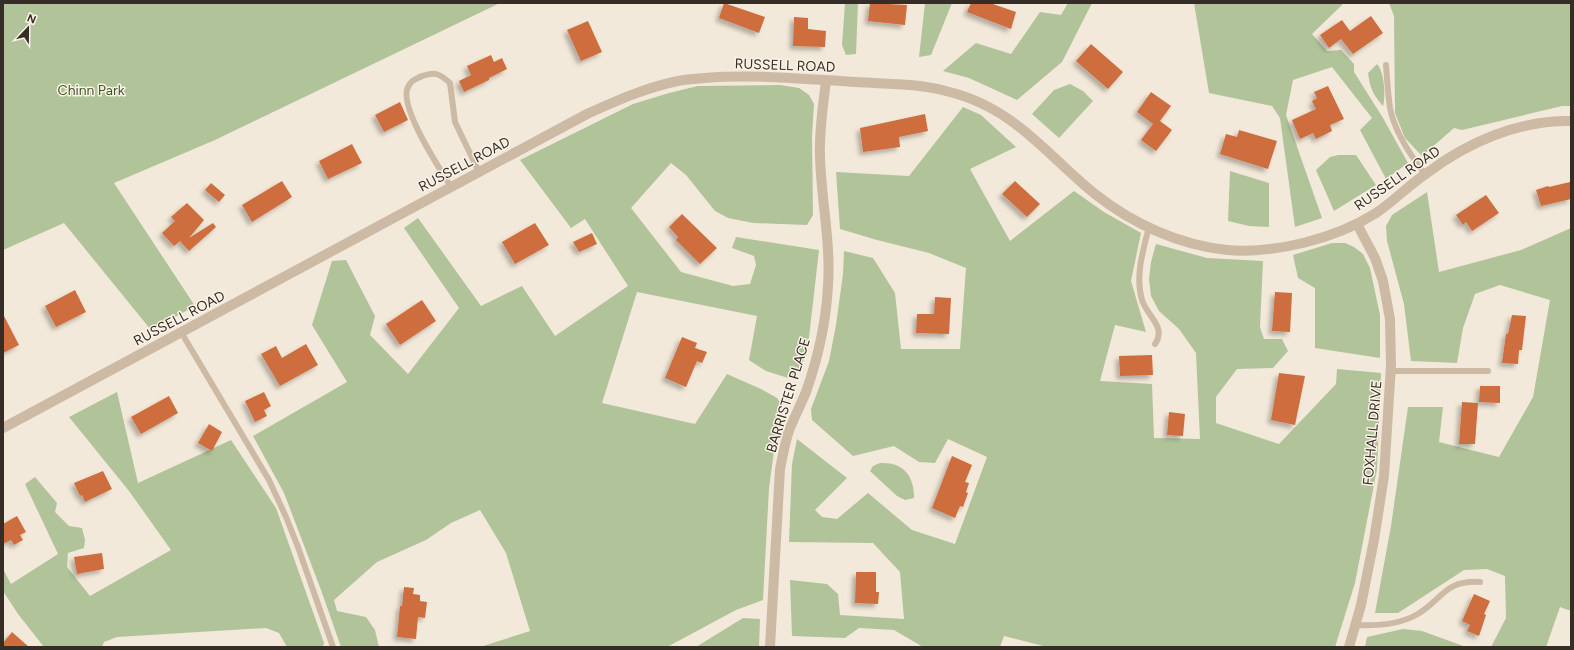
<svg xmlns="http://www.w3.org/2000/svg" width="1574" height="650" font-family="Figtree,sans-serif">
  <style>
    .green { fill: #b1c399 }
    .building { fill: #ce6d3d; filter: url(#shadow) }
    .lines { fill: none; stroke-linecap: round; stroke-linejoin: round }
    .lane { stroke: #ccbaa5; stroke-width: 6 }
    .street { stroke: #ccbaa5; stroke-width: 10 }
    .labels { text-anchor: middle; stroke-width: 3; stroke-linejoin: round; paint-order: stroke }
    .street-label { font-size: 14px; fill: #372d27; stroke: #faf3e6 }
    .park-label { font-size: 14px; fill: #425729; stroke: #faf3e6 }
  </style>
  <defs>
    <filter id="shadow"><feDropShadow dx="-3.5" dy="3.5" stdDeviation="2" flood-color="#0004"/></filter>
  </defs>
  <rect width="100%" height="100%" fill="#f3e9da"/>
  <g class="green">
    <path d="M3,3h497l-285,137 -101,43 81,123 -44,24 -87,-107 -61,27z"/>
    <path d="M845,3h13l-2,51 -10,1 -4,-10z"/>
    <path d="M925,3h27l-21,52 -12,2z"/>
    <path d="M1068,3h24l-30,59 -45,38 -48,-22 -26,-7 33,-28 35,11 29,-42 21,3z"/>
    <path d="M1194,3h150l-32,31 15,17 14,-1 13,14v8l29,46 25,45 -22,16 -26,-49 12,-12 -40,-51 -39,13 -7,35 36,103 -27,9 -15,-109 -8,-12 -63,-13z"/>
    <path d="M1389,3h182v103h-9l-100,24 -8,-2 -32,28 -17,-18 -10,-25 -1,-97z"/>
    <path d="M1377,64c7,7 9,32 6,42 -10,-11 -13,-18 -15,-33z"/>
    <path d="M1070,84l13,7 10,10 -34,37 -27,-24 22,-24z"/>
    <path d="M780,85l19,3 10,7 5,9 -2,32 1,79 -6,10 -54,-2 -25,-5 -13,-7 -29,-36 -15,-12 -40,45 50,64 52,14 17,-2 6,-19 -2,-9 -22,-8 4,-11 83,13 -12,105 -11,18 -8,5 -22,-7 -17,-11 8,-44 -120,-24 -35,111 93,21 32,-50 34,15 16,9 7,10 -9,36 -6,44 -6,112 -27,10 -69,37h-187l50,-16 -24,-78 -26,-43 -29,13 -25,17 -49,22 -43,38 3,11 29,6 9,13 4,17h-38l-20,-57 -37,-97 -31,-57 94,-54 -35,-57 20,-64 14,-1 29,56 -5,19 38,39 51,-66 -55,-80 14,-10 63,88 41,-20 33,50 73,-50 -43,-67 -14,9 -51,-68 113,-56 36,-11 29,-7z"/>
    <path d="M963,107l18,8 35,32 -46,22 40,72 64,-50 30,21 37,21 -10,48 15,51 -31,-7 -15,56 52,3 2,54 46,1 -4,-86 -17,-24 -20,-18 -8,-15 -2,-17 2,-17 5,-18 51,14 56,3 -3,66 4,12h18l6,12 -15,17 -36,1 -21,28v26l63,21 57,-60 1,-15 44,4 -4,96 -22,114 -20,64h-288l-43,-11 -4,11h-77l-29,-17 -35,-2 -14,10 -53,-2 -2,-56 37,4 11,10 2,21 64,4 -4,-47 -27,-29 -84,-1 3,-78 5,-25 50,39 -32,32 7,7 15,2 31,-26 44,37 43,14 32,-87 -39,-18 -13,24 -16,-1 -25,-16 -41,10 -41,-36 -1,-11 18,-48 7,-36 7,-51 1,-23 29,7 22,35 6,56h59l6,-81 -37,-15 -52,-13 -37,-11 -4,-57 73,4z"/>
    <path d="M1338,155h18l20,30 -42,26 -18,-41 14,-13z"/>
    <path d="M1230,171l39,12v44l-20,-1 -21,-5z"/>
    <path d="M1427,192l12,80 82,-22 50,-22v383l-11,-4 -14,40h-55l15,-29 -1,-42 -18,-7 -23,1 -66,43h-23l16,-87 17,-119h35l-4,35 60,15 34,-60 17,-97 -50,-15 -25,9 -12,34 -6,35 -46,-2 -7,-57 -17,-63 -1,-15 6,-11z"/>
    <path d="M1332,243h13l9,4 9,7 7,14 10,47v43l-65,-10v-60l-17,-10 -5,-23z"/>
    <path d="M117,392l21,91 93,-43 45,68 48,135 -1,4h-36l-8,-14 -13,-5 -149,9 -13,5 -2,5h-58l-26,-33 -15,-23v-22l8,15 47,-30 -33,-70 10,-7 22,26 -2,9 14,14 13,2 3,12 -1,8 -16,5 -1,14 23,29 81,-46 -42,-59 -60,-74z"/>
    <path d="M880,463c23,-1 34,12 34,35l-9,2 -8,-4 -27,-25 3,-5z"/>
    <path d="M743,618l17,1 -1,28h-63z"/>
    <path d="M1403,629l19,2 44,16h-101l2,-10z"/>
  </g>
  <g class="building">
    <path d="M724,3l41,14 -6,16 -40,-15z"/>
    <path d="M870,3l37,2 -2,20 -37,-4z"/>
    <path d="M971,3h19l26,9 -5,17 -44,-17z"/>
    <path d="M1371,16l12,17 -30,21 -12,-15 -12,9 -9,-13 22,-15 8,11z"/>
    <path d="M794,17l14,1v11l18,2 -1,16 -32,-1z"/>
    <path d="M588,21l14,31 -21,9 -14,-31z"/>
    <path d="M1091,44l32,28 -15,17 -32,-28z"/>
    <path d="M491,55l3,7 8,-4 5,11 -18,9v2l-25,12 -5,-11 12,-6 -4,-9z"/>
    <path d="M1328,86l16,33 -14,6 2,6 -16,8 -3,-6 -13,6 -8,-19 24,-11 -4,-8 5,-3 -3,-6z"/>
    <path d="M1151,92l20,14 -11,15 12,9 -16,21 -15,-11 12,-16 -16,-12z"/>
    <path d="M400,102l8,18 -24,12 -9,-17z"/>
    <path d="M925,114l3,17 -29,6 1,10 -37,5 -3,-24z"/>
    <path d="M1239,130l38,11 -9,28 -48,-15 6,-20 11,3z"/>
    <path d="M352,144l10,19 -34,16 -9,-18z"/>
    <path d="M282,181l10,16 -40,25 -10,-17z"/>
    <path d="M1015,181l25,23 -13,13 -25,-23z"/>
    <path d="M1570,182l1,17 -30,7 -5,-16 12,-4 1,1z"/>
    <path d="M211,183l14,12 -6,7 -14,-12z"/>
    <path d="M1486,195l13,18 -27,18 -6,-9 -3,3 -7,-10z"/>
    <path d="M187,203l17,17 -15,18 24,-15 3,4 -27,24 -9,-10 -6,5 -12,-13 13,-12 -4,-4z"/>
    <path d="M682,214l35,34 -17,16 -24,-24 2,-3 -9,-10z"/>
    <path d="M535,223l14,22 -34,19 -13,-22z"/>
    <path d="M592,233l5,11 -18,8 -6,-10z"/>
    <path d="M75,290l11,22 -30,15 -11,-21z"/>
    <path d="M1275,292l17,1 -2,39 -18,-1z"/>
    <path d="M935,297l16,1 -2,36 -33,-1 1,-19h17z"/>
    <path d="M422,300l14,21 -36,24 -14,-21z"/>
    <path d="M3,314l16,31 -16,8z"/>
    <path d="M1512,315l14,1 -4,34h-3l-1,14 -16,-1 4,-29h2z"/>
    <path d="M682,337l15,6 -2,5 12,4 -5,11 -5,-2 -11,26 -21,-9z"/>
    <path d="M306,344l12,21 -38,21 -19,-32 15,-8 6,12z"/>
    <path d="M1152,355l1,20 -33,1 -1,-20z"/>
    <path d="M1279,373l26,3 -10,49 -24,-5z"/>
    <path d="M1480,386h20v17l-21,-1z"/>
    <path d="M264,392l7,14 -7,4 3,6 -12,6 -10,-21z"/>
    <path d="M169,396l9,17 -37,21 -10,-17z"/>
    <path d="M1462,402l16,1 -3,41h-16z"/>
    <path d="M1169,412l16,2 -2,22 -16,-1z"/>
    <path d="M209,424l13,8 -10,19 -14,-8z"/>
    <path d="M952,456l20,9 -7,17 4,1 -3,9 2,1 -5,14 -3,-1 -5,12 -23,-10z"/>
    <path d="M103,471l9,18 -27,13 -3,-7 -2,1 -6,-13z"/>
    <path d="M17,516l9,16 -6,3 3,5 -9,5 -3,-5 -8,4v-20z"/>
    <path d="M102,553l2,16 -27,5 -3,-17z"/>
    <path d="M856,572h20v20h3l-1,12 -23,-1z"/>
    <path d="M404,587l10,1 -1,6 7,1v6l7,1 -2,16 -7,-1 -2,22 -19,-2 3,-31h2z"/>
    <path d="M1474,594l16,7 -6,13 2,1 -7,21 -12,-5 3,-6 -8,-4z"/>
    <path d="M12,632l17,15h-26v-4z"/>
  </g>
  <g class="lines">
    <g class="lane">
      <path d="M1386,65c1,14 2,29 4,43 5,25 20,47 35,66"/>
      <path d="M451,187c-11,-18 -53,-81 -43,-100 3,-7 8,-8 14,-11 13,-5 18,-2 28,7l5,39 24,50"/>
      <path d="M1149,227c-6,23 -14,50 -7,73 5,16 25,27 13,44"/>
      <path d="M181,332l88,148 17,37 12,30 35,100"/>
      <path d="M1391,371h97"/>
      <path d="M1356,625c20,1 42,0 60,-10 27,-15 27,-35 64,-33"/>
    </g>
    <g class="street">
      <path d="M3,428l584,-314c29,-13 60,-27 91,-33 9,-2 18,-2 27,-3 50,-4 101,1 150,4 30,2 62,1 91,9 25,6 48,17 68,32 29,21 53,49 81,71 38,30 84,51 132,56 48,4 108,-11 149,-37 18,-12 33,-28 51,-40 41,-31 92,-53 144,-52"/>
      <path d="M770,647l10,-178c3,-14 5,-28 10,-41 5,-12 11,-24 16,-36 12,-34 20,-70 22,-106 3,-44 -7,-87 -8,-130 -1,-25 3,-50 6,-75"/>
      <path d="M1349,647l12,-42 13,-65 10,-64 7,-111 -1,-46 -7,-38 -8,-23 -18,-34"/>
    </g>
  </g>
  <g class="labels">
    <g class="street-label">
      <text transform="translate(785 65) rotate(2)" y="5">RUSSELL ROAD</text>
      <text transform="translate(464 164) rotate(-28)" y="5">RUSSELL ROAD</text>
      <text transform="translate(1397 178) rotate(-35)" y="5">RUSSELL ROAD</text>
      <text transform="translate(179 318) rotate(-28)" y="5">RUSSELL ROAD</text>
      <text transform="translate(788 395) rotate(-73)" y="5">BARRISTER PLACE</text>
      <text transform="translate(1372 433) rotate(-85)" y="5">FOXHALL DRIVE</text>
    </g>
    <g class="park-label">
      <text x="91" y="95">Chinn Park</text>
    </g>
  </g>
  <rect width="1574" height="650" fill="none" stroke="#372d27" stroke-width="8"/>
  <g transform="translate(28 28) rotate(22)" stroke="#faf3e6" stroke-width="3" paint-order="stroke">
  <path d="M0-3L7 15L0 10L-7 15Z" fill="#372d27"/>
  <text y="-6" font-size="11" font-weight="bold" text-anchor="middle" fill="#372d27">N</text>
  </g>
</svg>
